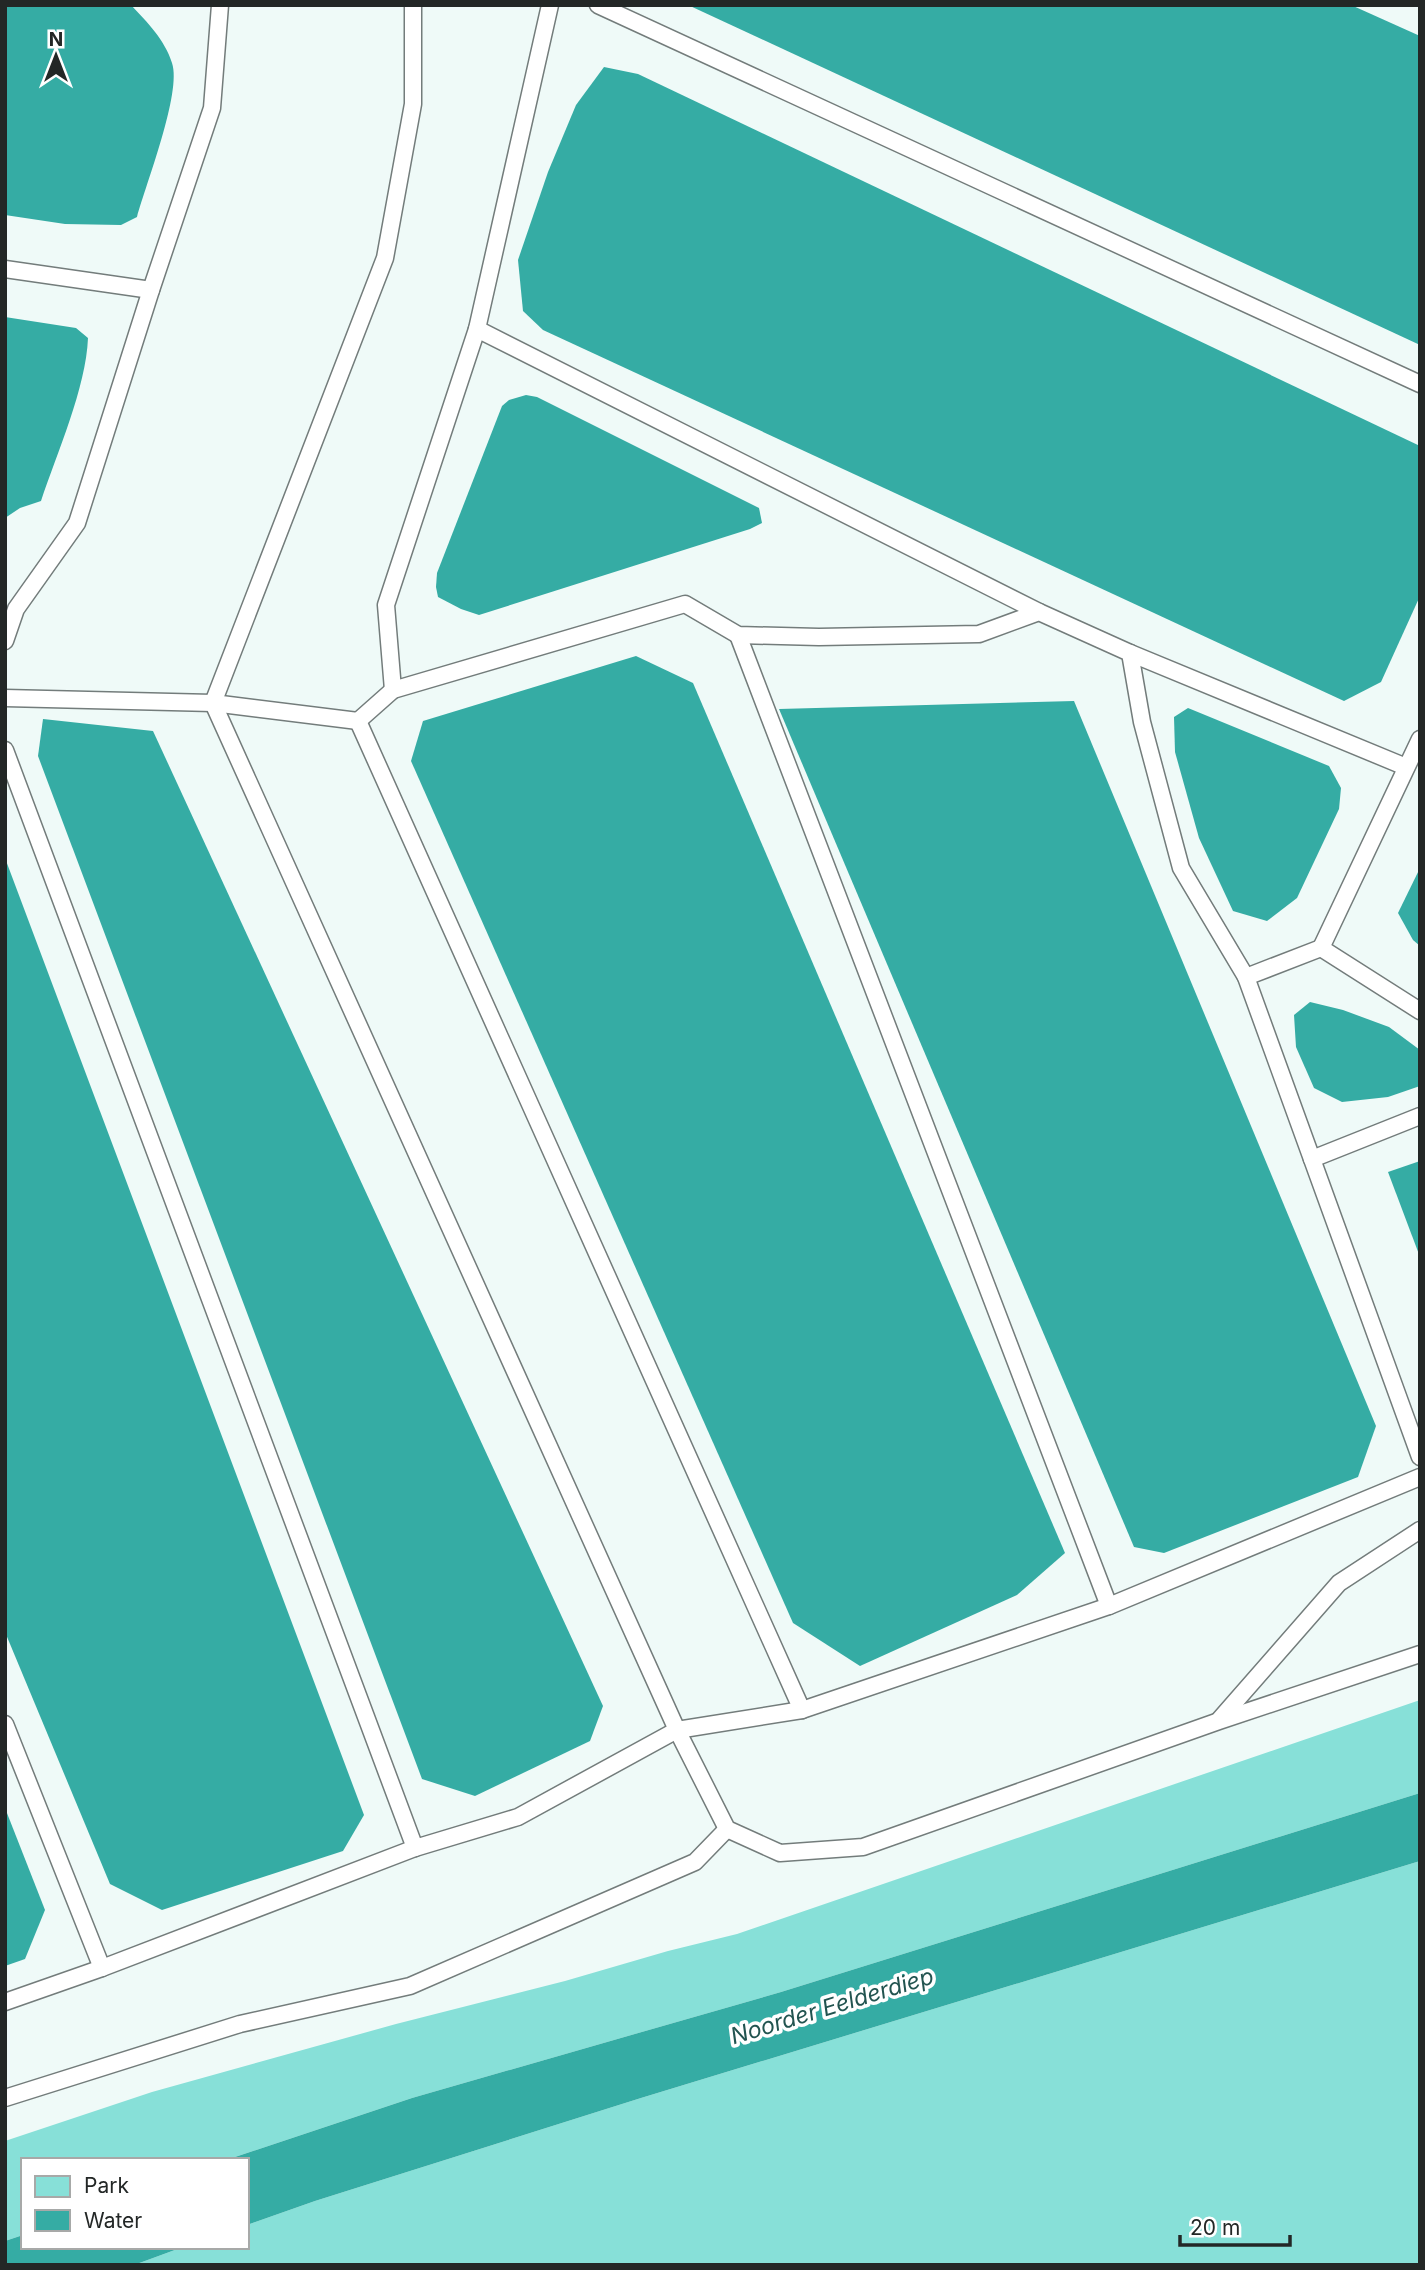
<svg xmlns="http://www.w3.org/2000/svg" width="1425" height="2270" font-family="Inter,sans-serif">
  <style>
    .green { fill: #87e0d8 }
    .water { fill: #35aca4 }
    .lines { fill: none; stroke-linecap: round; stroke-linejoin: round }
    .lane-casing { stroke: #737c7b; stroke-width: 19 }
    .lane { stroke: #fff; stroke-width: 16 }
    .labels { text-anchor: middle; stroke-width: 7; stroke-linejoin: round; paint-order: stroke }
    .water-label { font-size: 23px; font-style: italic; fill: #225450; stroke: #fff }
  </style>
  <rect width="100%" height="100%" fill="#effaf8"/>
  <g class="green">
    <path d="M1420,1700v93l-639,199 -369,106 -186,62h-203v75l-18,6v-100l147,-49 244,-68 169,-43 103,-30 69,-17z"/>
    <path d="M1420,1861v404h-1286l49,-18h64v-22l68,-24 326,-103z"/>
  </g>
  <g class="water">
    <path d="M5,5h126c16,17 34,35 41,58 10,29 -26,121 -35,154l-16,8 -56,-1 -60,-9z"/>
    <path d="M688,5h663l69,31v309z"/>
    <path d="M604,67l34,7 782,372v150l-39,86 -37,19 -801,-371 -20,-19 -5,-51 30,-88 28,-67z"/>
    <path d="M5,317l71,11 12,10c-2,50 -31,115 -47,163l-21,7 -15,10z"/>
    <path d="M526,395l11,2 222,111 3,15 -12,6 -271,86 -18,-6 -23,-12 -2,-10 1,-14 65,-167 7,-6z"/>
    <path d="M636,656l57,27 372,870 -48,42 -157,71 -67,-43 -382,-862 12,-40z"/>
    <path d="M1074,701l302,725 -18,51 -194,76 -30,-6 -355,-838z"/>
    <path d="M1188,708l141,58 12,22 -2,21 -42,89 -30,23 -34,-10 -34,-73 -24,-86 -1,-35z"/>
    <path d="M43,719l110,12 450,975 -13,35 -115,55 -53,-17 -384,-1023z"/>
    <path d="M5,858l359,957 -21,36 -181,59 -52,-26 -105,-252z"/>
    <path d="M1420,868v78l-7,-6 -15,-27z"/>
    <path d="M1310,1002l33,8 46,17 31,23v36l-32,11 -46,5 -28,-14 -18,-41 -2,-32z"/>
    <path d="M1420,1161v96l-32,-85z"/>
    <path d="M1420,1793v68l-779,237 -326,103 -68,24v-65h-21l186,-62 369,-106z"/>
    <path d="M5,1808l40,102 -20,49 -20,7z"/>
    <path d="M23,2235v12h160l-49,18h-129v-24z"/>
  </g>
  <g class="lines">
    <defs>
      <g id="lane">
        <path d="M413,5v99l-28,154 -172,445 464,1027 50,99 53,24 83,-6 356,-126 201,-67"/>
        <path d="M598,5l822,379"/>
        <path d="M5,269l146,21"/>
        <path d="M477,329l562,283"/>
        <path d="M738,635l371,971"/>
        <path d="M5,641l11,-32 61,-86 74,-233 61,-182 8,-103"/>
        <path d="M1130,653l276,114"/>
        <path d="M393,690l-7,-85 91,-276 73,-324"/>
        <path d="M5,698l208,5 145,18 35,-31 292,-86 53,31 81,2 160,-3 60,-22 91,41 12,69 39,146 65,109 174,480"/>
        <path d="M358,721l444,989"/>
        <path d="M5,750l410,1098"/>
        <path d="M1321,948l99,-209"/>
        <path d="M1246,977l75,-29 99,63"/>
        <path d="M1312,1159l108,-43"/>
        <path d="M1220,1719l119,-136 81,-53"/>
        <path d="M5,1724l97,244"/>
        <path d="M5,2002l97,-34 313,-120 103,-31 159,-87 125,-20 307,-104 311,-129"/>
        <path d="M5,2098l235,-74 170,-38 285,-124 32,-33"/>
      </g>
    </defs>
    <use href="#lane" class="lane-casing"/>
    <use href="#lane" class="lane"/>
  </g>
  <g class="labels">
    <g class="water-label">
      <text transform="translate(832 2006) rotate(-17)" y="8">Noorder Eelderdiep</text>
    </g>
  </g>
  <rect width="1425" height="2270" fill="none" stroke="#232726" stroke-width="14"/>
  <rect x="21" y="2158" width="228" height="91" fill="#ffffff" stroke="#a7a9a8" stroke-width="2"/>
  <rect x="35" y="2176" width="35" height="21" fill="#87e0d8" stroke="#a7a9a8" stroke-width="2"/>
  <text x="84" y="2193" font-size="21" fill="#232726">Park</text>
  <rect x="35" y="2210" width="35" height="21" fill="#35aca4" stroke="#a7a9a8" stroke-width="2"/>
  <text x="84" y="2228" font-size="21" fill="#232726">Water</text>
  <g transform="translate(56 56)" stroke="#ffffff" stroke-width="5" paint-order="stroke">
  <path d="M0-5L12 26L0 18L-12 26Z" fill="#232726"/>
  <text y="-10" font-size="19" font-weight="bold" text-anchor="middle" fill="#232726">N</text>
  </g>
  <path d="M1180 2235v10h110v-10" fill="none" stroke="#232726" stroke-width="3.5"/>
  <text x="1190" y="2235" font-size="21" fill="#232726" stroke="#ffffff" stroke-width="5" paint-order="stroke">20 m</text>
</svg>
